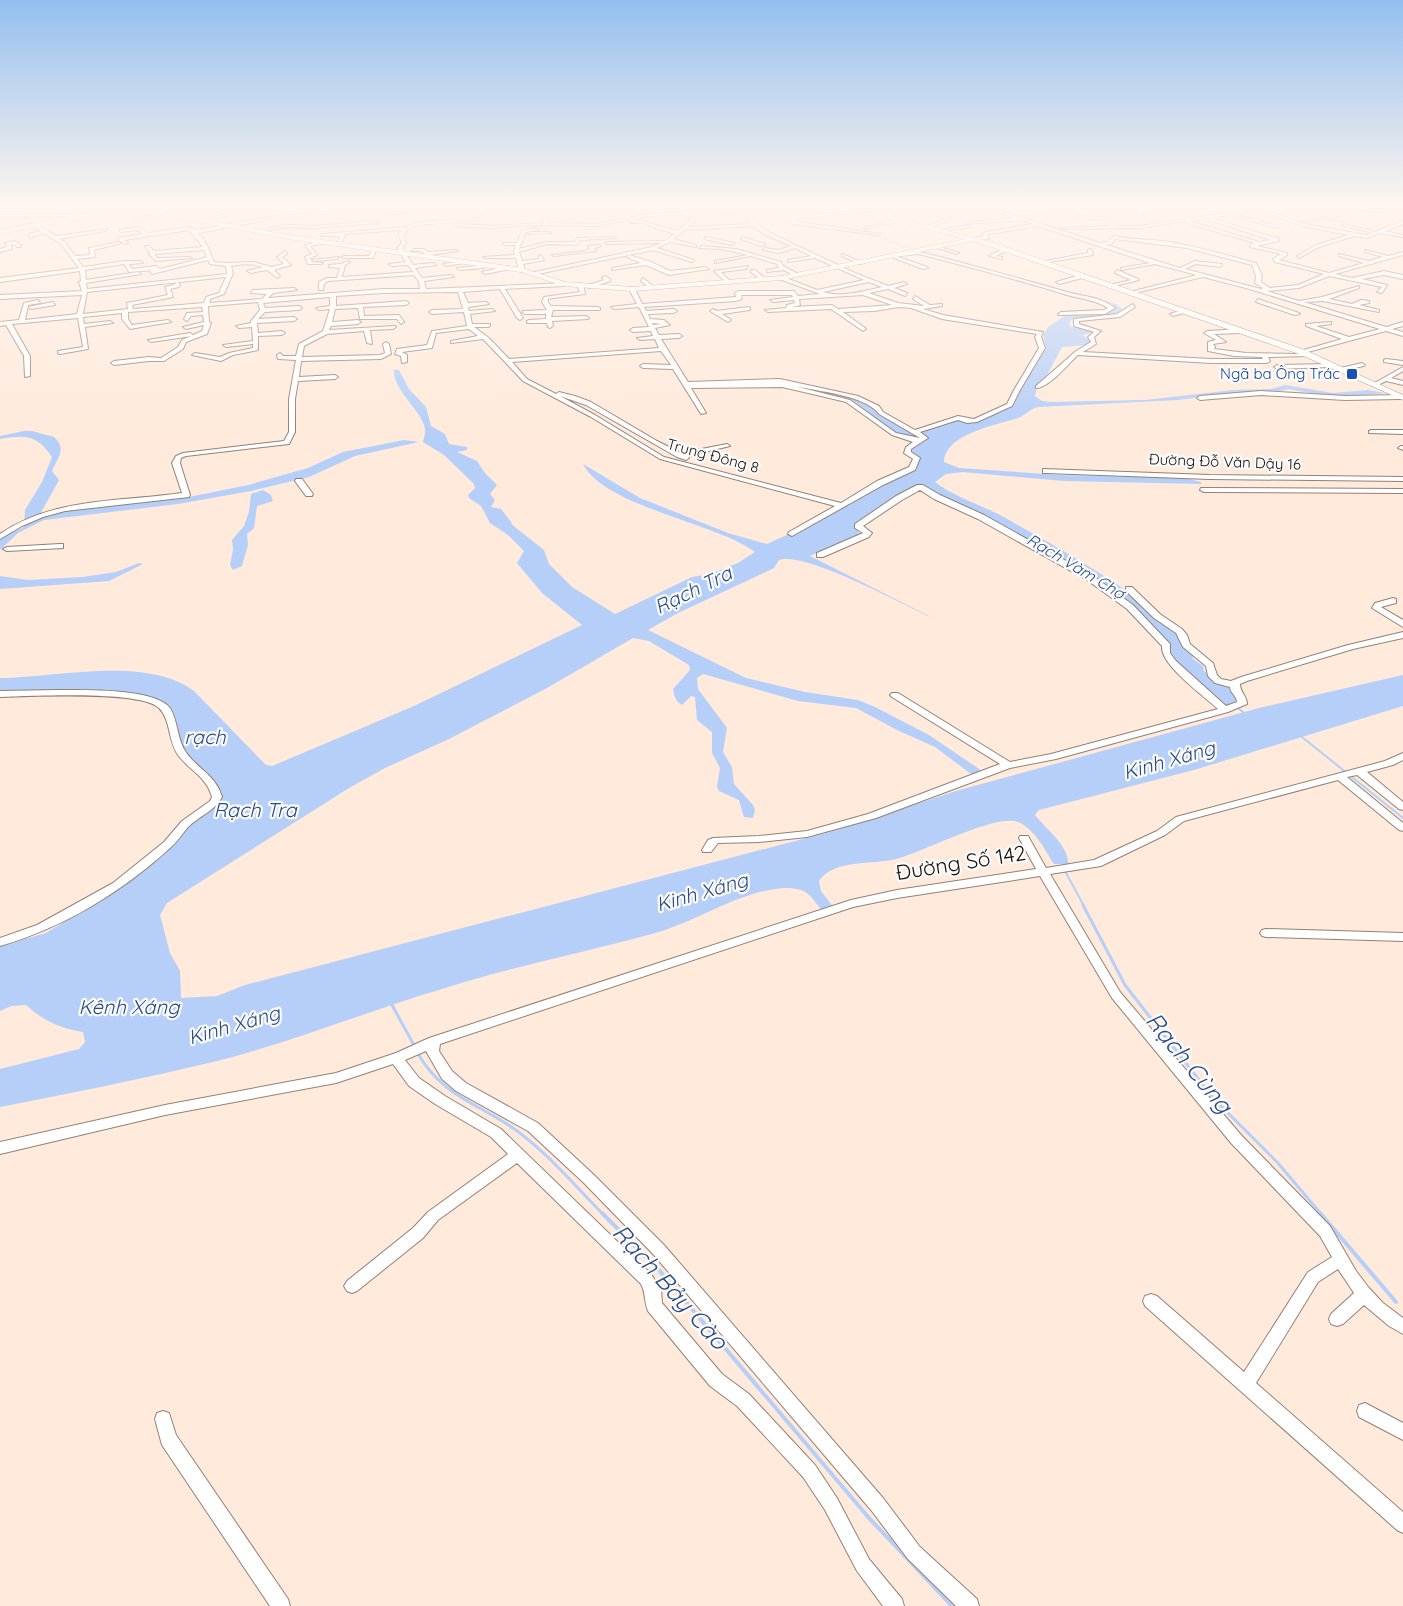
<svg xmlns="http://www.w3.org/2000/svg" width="1403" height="1606" font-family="Quicksand,sans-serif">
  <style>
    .water { fill: #b6cff9 }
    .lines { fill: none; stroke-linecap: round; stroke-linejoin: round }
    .stream-far3 { stroke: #b6cff9; stroke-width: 1.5 }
    .stream-far2 { stroke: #b6cff9; stroke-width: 2 }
    .stream-far1 { stroke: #b6cff9; stroke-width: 3 }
    .stream { stroke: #b6cff9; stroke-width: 4 }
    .minor-casing { stroke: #938074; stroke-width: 2 }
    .major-casing { stroke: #938074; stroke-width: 1 }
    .minor { fill: #fff; fill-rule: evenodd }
    .major { fill: #fff; fill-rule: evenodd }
    .transit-dot { fill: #1a4fb4; stroke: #fcfcfc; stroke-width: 2 }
    .labels { text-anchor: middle; stroke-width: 4.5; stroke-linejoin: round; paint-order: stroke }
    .far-transit-label { font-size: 15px; fill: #164399; stroke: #fcfcfc; text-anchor: end }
    .far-street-label { font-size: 15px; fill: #160f0a; stroke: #fcfcfc }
    .far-water-label { font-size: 16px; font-style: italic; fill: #284a88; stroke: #fcfcfc }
    .water-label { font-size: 20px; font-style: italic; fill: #284a88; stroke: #fcfcfc }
    .near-street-label { font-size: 21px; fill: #160f0a; stroke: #fcfcfc }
    .near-water-label { font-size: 24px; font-style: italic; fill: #284a88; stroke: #fcfcfc }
  </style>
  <rect width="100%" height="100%" fill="#ffeadc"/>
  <g class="water">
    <path d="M1111,305h6l7,5c-14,11 -37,1 -53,10l-2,5 2,2 17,1 7,4 -13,3 11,7 -8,3 -23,2 -15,28 -10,10 -2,11 7,5 9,1 94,-2 88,-10 38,-1 14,-4 48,8 35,-3 35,6 -18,-3 -31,3 -32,-1 -34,-6 -11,3h-36l-63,8 -140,7c-9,2 -12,8 -20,11 -22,7 -73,16 -74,44l15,6 101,7 125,3 16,4v2l-137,-3 -101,-9 -17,2 -11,8c22,17 51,24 74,38 37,21 180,98 184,139l10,7 1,5 15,12 9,4 10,11 -1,6 -12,3 -55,-51c0,-1 -1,-9 -1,-10 -5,-15 -55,-56 -70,-66l-179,-95 -63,43 2,6 -49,22 125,63c-30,-13 -129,-68 -156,-59l-5,8 -96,45 -30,17 98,48 59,14 53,8 17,7 54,28 56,38 -10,4 -40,-30 -36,-16 -43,-23 -58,-7 -95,-27 -6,4 1,11 29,39 -4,24 9,15 2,17 19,21 2,5 -2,8 -9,-1 -5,-17 -20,-9 -2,-4 3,-19 -8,-15v-21l-15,-12 -2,-23 -4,-1 -9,9c-6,-3 -8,-9 -9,-16l17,-19 -1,-5 -40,-24 -16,-3 -86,50 -98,51 -64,29 -36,20 -182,115 -7,12 10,38 10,18 1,27 36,-2 28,-11 592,-155 119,-39 303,-83 144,-33v31l-209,64 -155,40 -4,5c10,13 35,32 33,49h-14c-9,-14 -22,-40 -40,-43 -25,-4 -89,30 -118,38 -23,6 -63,0 -77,22l2,10 13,17 -10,4c-15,-15 -13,-24 -39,-24 -45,2 -90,35 -133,46 -70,19 -141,33 -210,55 -77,23 -152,54 -229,73 -71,17 -142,31 -213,45v-38l79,-20 6,-7 -2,-10c-22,-3 -41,-12 -57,-27l-15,1 -11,5v-65l46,-13 74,-45 52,-44 12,-14 37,-33 1,-5 -39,-40 -12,-38 -30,-17 -141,-6v-13c55,0 146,-23 194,13l72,74 6,1 142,-60 168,-81 -40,-32 -25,-30 7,-12 -16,-16 -18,-12 -9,-17 -12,-8 -1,-3 7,-7 -1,-4 -30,-29 -21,-13c0,-3 2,-5 2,-9 3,-18 -34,-43 -31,-64l5,1 10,19 17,18 5,19 14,8 4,10 18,3v3l-10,2 20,9 8,12 12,12 -7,9 5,6 -4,7 10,2 11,14 -1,1 33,26 5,14 23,23 43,27 77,-37 18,-3 28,-11 17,-11c-38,-29 -150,-45 -172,-88l57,34 88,35 39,11 59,-27 47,-28 41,-20 5,-6 1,-4 -8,-4 -2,-6 12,-7 -3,-10 39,-13 18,2 35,-15 8,-18 27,-39 -3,-14 5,-8 18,-12 42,-2 6,-4z"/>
    <path d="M781,382l79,18 63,38 -23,-3 -48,-33 -70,-17z"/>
    <path d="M24,431c11,-1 19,4 30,6 13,12 4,20 -2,34l7,9 -20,36 49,-9 101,-10 59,-12 60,-17 35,-16 61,-12 15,2 -64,14 -46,21 -58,14 -73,13 -134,16 -26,13 -18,17v-12l24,-11 1,-17 17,-28 10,-25c-15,-23 -28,-22 -52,-18v-3z"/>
    <path d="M263,490l8,5 2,6 -16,5 -3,22 -7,6 1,11 -6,21 -9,4 -3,-5 3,-15 -1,-10 12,-14 5,-14 2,-18z"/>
    <path d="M139,563l4,1 -34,17 -109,8v-13l28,4 55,-3 33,-5z"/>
  </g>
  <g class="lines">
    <g class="stream-far3">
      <path d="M774,206l9,6 1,8 16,6 70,8 46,16"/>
      <path d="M922,251l64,18"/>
      <path d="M1008,276l109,29 -7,8"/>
      <path d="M1075,317l30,-2"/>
    </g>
    <g class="stream-far2">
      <path d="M1236,706l9,8"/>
      <path d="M1302,737l101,81"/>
      <path d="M1065,871l19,35"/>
    </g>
    <g class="stream-far1">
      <path d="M1083,905l42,80 88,113 64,64 45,53"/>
      <path d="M392,1005l23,42"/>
      <path d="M417,1052c24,43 58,50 96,76 34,24 62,58 91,87"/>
    </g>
    <g class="stream">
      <path d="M602,1213l56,56 211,249 83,88"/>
      <path d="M1320,1213l76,89"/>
    </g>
    <defs>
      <g id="minor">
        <path d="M3,206h5l-8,3v-2z"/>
        <path d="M250,206h8l-39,7 -2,-1z"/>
        <path d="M382,206h11l-122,13 -73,14 8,10 8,19 14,1 26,-1 17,5 13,-3 -7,-7 8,-6 2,3 -5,3 9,8 -17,5 6,6 -3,2 -10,-8 -17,3 -3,-2 16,-4c-10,-4 -21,-3 -32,-1l2,7 -9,21 -14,5v4l52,-4 5,-5 -16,-1 2,-3 41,-2 3,2 -24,3 -5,5 116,-9h36l-1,-7 -5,-7 -86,6 -4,3 -1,6h-4v-8l8,-4h10l3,-10 -11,-1v-2l11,-1 8,-3 2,1 -5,3 -3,12 71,-5 -5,-7 -16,1 -3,-2 17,-2 -9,-14 5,-5 -4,-9 3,-2 -1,-2 -55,4 -4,11 -2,1 -2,-1 3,-9h-19l2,-2 85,-7 7,-4 41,-4 3,5 31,2 55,-3 -2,-2 3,-8c16,-7 36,-2 53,-3 15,-1 30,-5 44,-4l-41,7h-48l-4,1 -3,7 4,2 46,1 52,-10 33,-2 -6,-6h4l16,14 -8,7 63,-3 -6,-11h-23l22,-2 -1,-5h4l7,15 14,11 87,41 33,13 16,-4 3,2 -13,4 13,5 -2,3 -17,-7 -19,4 29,10 26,3 -11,-7 2,-3 15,9 12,-1v2l-19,3 20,6 100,17 -2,5 4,11 -25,42 -8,16 -35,16 -10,1 -9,-3 -38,12 8,6 -17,11v3l9,6 -5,12 -32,15 -91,51 -4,-2 1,-2 46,-26 -175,-47 -69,-42 -68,-36 -40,-42 -32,4v-2l27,-5 -9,-7 -33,4 -4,15 -30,4 5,3v7l-5,1 -1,-7 -6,-2 2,-5 30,-4 5,-14 35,-5 -3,-14 -32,2 -3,-2 3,-2 31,-1 -5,-17 -74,1 -48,3v10l70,-5 3,2 -3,2 -43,2 1,9 35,-1 5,7 -3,2 -4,-5h-37l-2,-11 -23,1 -3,13 26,-2 3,2 -3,2 -27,2 -2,4 66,-4 1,1 -3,2 -23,1 2,14 -5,-1 -3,-12 -37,3 -23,12 -2,11 78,-2 5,-2 -2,-9 3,-2 3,2 2,10 -10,5 -80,2 -2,16 36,-2 3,2 -3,2 -37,2 -3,18v33l-6,12 -103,12 -5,2 -1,5 10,32 -1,2 -124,14 -22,6 -21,9 -22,13v-5c54,-37 120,-32 182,-41l-10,-30 4,-7 7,-3 101,-12 5,-9v-33l7,-39 -18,-1 -1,-4 3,-2 3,3h13l3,-12 24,-13 7,-22 -11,1 -3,-2 14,-2v-9l-67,6 2,5 34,-2 3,2 -3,2 -34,2 -7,7 36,-2 3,2 -3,2 -37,2 1,10 24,-2 3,2 -3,2 -24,1v14l-25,5 -12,6 -29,-6 3,-2 25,4 9,-4 24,-5v-4l-27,3 -3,-2 30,-4 -1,-14 -13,1 -3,-2 15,-3v-2l9,-11 -2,-8 -50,4 1,16 2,1 -4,11 -21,8 -3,7 -19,12h-15l-35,4 -3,-2 3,-2 35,-4 12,1 17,-11 4,-7 20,-9 2,-6 -18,4 -3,-2 21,-5 -1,-7 -12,1 -4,5 -3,-2 3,-6 16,-1 -1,-5 -74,5v7l4,6 36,-5 3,2 -41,7 -8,-10v-6l-39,4 1,7 26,-3 3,2 -28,4 3,22 -28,5 -2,-1v-2l25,-4 -5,-29 -66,6 18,32v20l-5,1 -1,-21 -18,-31 -6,1v-4l19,-2 5,-17 14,-3 2,3 -12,2 -3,15 52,-6 5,-19 -82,4v-4l82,-4 -3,-9 2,-1 -1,-10 -80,11v-4l79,-10 -18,-24 -17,-11 -14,5 -1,-4 12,-3 -9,-5v-2h4l20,12 51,-7 -2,2 -46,8 6,3 10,14 15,-1 -1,-7 30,-6 2,1 -27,7 1,7 -18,2 6,8 42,-6h16l2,2 -14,1 3,5 24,-3 4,3 47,-12 -3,-7 -50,4 3,4 33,-1 2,1 -36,3 -7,-7 1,-1 -5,-7h4l5,5 49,-4 -14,-17 -65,10 4,3 -2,1 -8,-4v-2l25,-4 -6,-4 -16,2 -2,-2 19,-3 10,6 42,-6 6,3 75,-13zM685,214l6,6 -14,11 -35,-10 -12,2h12l32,11 -9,7 -58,1 -2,1 2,1 54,-1 -9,4 -122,26 3,2 120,-25 39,12 2,-2 -37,-12 13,-6 26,5v-2l-23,-6 11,-9 69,-4 11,8 27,12 -12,4 -14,-2 -2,2 16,3 16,-5 16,8 -23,4v2l27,-4 49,22 -47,10 -36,-14 -2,3 41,15 -22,2 -4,-5h-56l-3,2 1,4 -94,7 -7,-15 -3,-2 -3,2 8,15 -26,3 3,2 25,-2 10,20 -16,1 -3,2 3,2 18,-1 2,5 -16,2 3,2 15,-1 4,9 -150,11 -20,-21 -15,-11h14l2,-1v-2h-18l-2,-10 25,-3 -3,-2 -23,2 -1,-4 21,-3 -3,-2 -18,1 -5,-11 37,-3 17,29 3,2 3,-2 -18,-29 59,-3 2,-3 -140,6 -2,-8 30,-4 -3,-2 -29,3 -7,-10 21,-3 -3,-2 -20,2 -11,-17 4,-5 -3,-8 3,-2 -1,-3 6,-1 5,-4 38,-3 3,4 33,2 42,-3 65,1 52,-10zM208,260l2,4 16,2 1,8 -140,15 -1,-6 55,-9 -3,-2 -52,8 -1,-10 39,-6 5,8 26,-2 -5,1 2,3zM226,277l-7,16 -13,4 -2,6 -71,6 -1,-4 41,-8 -3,-8 9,-2 1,-3 -3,-2 -3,3 -9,2 3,8 -41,8 1,6 -45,5 4,-22zM869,282l13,5c-18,4 -41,11 -59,5zM741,295h51l1,2 -23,3 3,2 21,-2 1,3 -8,2 -1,3 -21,2 3,2 63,-3 32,22 3,-2 -1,-1 -22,-16 31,-1 25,-4 12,1 31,11 95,15 -2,3 4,11 -25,42 -7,14 -33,15 -16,-3 -43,14 -32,-18 -4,-6 -21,-10 -78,-17 -92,3 -27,-43 18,-1 3,-2 -3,-2 -20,1 -4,-7 15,-3 -6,-5 -14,-1 -2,-5 26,-1 3,-2 -3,-2 -28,2 -2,-4 92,-6 6,-2zM863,295l29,10 -54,4 -6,-4 -40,2 8,-2 -1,-6zM652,323l10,1 -9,1zM661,351l10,14 -28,-1 -3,2 3,2 30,1 28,45 5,-1 -15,-25 91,-1 39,9 25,6 46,33 21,7 -7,5 -2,6 9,6 -4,8 -32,14 -36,22 -177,-46 -69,-42 -35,-19 26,9 91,52 9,3 3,-2 -1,-2 42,-10 -3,-2 -46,9 -24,-12 -66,-39 -16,-6 -16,-4 -3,2 -29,-15 -15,-17zM794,386c22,5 71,9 85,28l41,24 -24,-5 -46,-33z"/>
        <path d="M457,206h11l-84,9 -2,-1z"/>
        <path d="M559,206l-2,2 -47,4 -2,-1z"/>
        <path d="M778,206c8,-1 12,4 16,10l85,-8 -2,2 -82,9 2,3 83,12 -2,1 -85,-11 -7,-13z"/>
        <path d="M912,206h5l14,4 -6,3 -2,-1 2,-2z"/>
        <path d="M980,206h5c19,6 46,20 61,0h4l-7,8 -17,5 74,24 7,-1 7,-6c18,4 37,3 56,6 29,5 57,13 86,21l6,13 -1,6 9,6 28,-3 26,-11 -49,-12 -2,-3 8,-5 -31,-7v-2l5,-2 -69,-20v-2l-47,7 -77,1 -2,-1 51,-2 -4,-6 -31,-2 2,-2 32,2 6,8h23l119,-18 92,-2 53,6v2l-64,-6 -73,2 39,14 61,11 6,-2 -30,-8 2,-1 31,8 28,-11v3l-18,7 18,4v2l-23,-4 -14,5 -12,-2 -35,11 -20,11 -2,-2 19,-11 32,-10 -46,-9 -42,-16 -27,4 45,12v2l-49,-13 -40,6 70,21 12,-2 -62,-20 2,-2 68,21v2l-22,5 30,7v2l-8,5 50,13 35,-10 -25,-7v-2l30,7 14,-4 -18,-5v-2l23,6 15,-4v3l-68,19 17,4 32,-7 19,4v4l-19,-4 -22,4 25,6 -5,8 -5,-1 5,-5 -53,-11 -30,12 -32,3 32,10 23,-4 37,-11v2l-30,11 23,5 9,-4 8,1v2l-10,2 20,5v2l-56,-11 -19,1 82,25 17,-5v4l-11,3 11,3v4l-17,-5 -82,22 6,1v2l-42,1 2,4 -3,2h-56l-133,-8c-10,9 -29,33 -42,33v-2l40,-35 15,-9 -3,-5 6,-5 -20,-6v-7l43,-5 16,-10 2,3 -15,10 -41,4v3l22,7 -7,6 2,7 -13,8 128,7h52l-1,-2 -28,-1 -26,-5v-9l8,-2 -12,-7 3,-2 35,-2 3,2 -3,2 -28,1 12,8 -13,2 2,3 -1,2 32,4 50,1 5,-1 -1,-2 42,-12 -36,-13v-2l25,-2v2l-15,2 33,11 31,-8 -134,-41 -43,-11 -73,17v-2l67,-17 -42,-11 -34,6v-2l29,-5 -112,-37 -49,8 -2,1 2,4 -14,1v-2l8,-1 -1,-2 4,-3 47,-8 -13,-4 -53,4 2,-2 45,-4zM1115,239l72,9 65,17 4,11 -1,7 8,5 -2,1 -76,-20 11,-5 24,3 2,-3 -27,-3 -15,7 -74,-23 5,-1z"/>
        <path d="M1176,206h7l-39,8 -2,-1z"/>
        <path d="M166,212l2,2 -34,6 -2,-1z"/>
        <path d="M81,214l-2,2 -79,1v-2z"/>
        <path d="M230,214l-2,2 -30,5 -2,-1z"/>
        <path d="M478,215l4,1v4l-20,1 -2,-1 18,-2z"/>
        <path d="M954,216l4,1 -29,11 -4,-1z"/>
        <path d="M1334,216l8,4 -2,1 -7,-3 -27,4 -2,-1z"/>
        <path d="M899,219l2,2 -35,8 -2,-1z"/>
        <path d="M378,221l2,2 -68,5 -24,-1 -34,5 -2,-1 36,-6 24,1z"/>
        <path d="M968,225l2,2 -28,4 -2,-1z"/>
        <path d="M537,228l2,2 -13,2 -7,17 28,-7h27l4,-4 36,-1 2,1 -36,2 -4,5 -29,-1 -28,8 3,9 17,-2v-3l2,-1 3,5 -21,4 2,6 -3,2 -3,-2 -3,-12h-31l-2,-1 32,-2 -1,-4 2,-6h-11l-2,-2h14l5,-13z"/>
        <path d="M530,232h19l2,1 -23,1z"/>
        <path d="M706,237l28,6v1l-2,1 -28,-6z"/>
        <path d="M743,237l22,7v1l-4,1 -20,-7z"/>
        <path d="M15,241l6,4v2h-4l-3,-3 -4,1 2,4 -12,3v-3l7,-2 -2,-4z"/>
        <path d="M322,241l2,2 -14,3 7,9 -7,3 2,4 11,1 -2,1h-13l-3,-7 7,-3 -7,-9z"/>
        <path d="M599,245l2,1 -7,2 2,3 -42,5 -2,-1 34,-4 4,-2 -2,-3z"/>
        <path d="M701,246l35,3 45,13 2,4 17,9 -5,1 -11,-6 -17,2v-2l12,-2 -2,-4 -26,-8 -36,7v-2l33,-6 -27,-6 -22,-1z"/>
        <path d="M937,246l22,7 -2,1 -20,-6z"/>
        <path d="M1005,248l4,1 -13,7 6,1v2l-13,-3z"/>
        <path d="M372,249l4,1 -3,8h-29l-2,-1 2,-1h25z"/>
        <path d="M414,249h10l5,3 27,-2 2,1 -28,4 -3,3 -2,-1v-3l-4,-3h-9z"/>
        <path d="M1090,249l2,1 1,5 -51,8 -2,-1 48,-9v-3z"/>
        <path d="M919,252c50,12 99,26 148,40 17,5 33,4 48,16l-10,6 -46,1 -1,-1 3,-2 43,-2 4,-2c-14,-9 -29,-9 -44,-14 -48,-15 -96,-27 -145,-40l-19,2 -2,-1z"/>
        <path d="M842,254l22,9 -4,1 -18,-8z"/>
        <path d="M629,255l22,7 19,9 36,-4 3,2 -40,6 -23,-10 -34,5v-2l29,-5 -14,-6z"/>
        <path d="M896,256l31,11 1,1 -5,1 -29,-11z"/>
        <path d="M339,257l-2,2 -23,2 -2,-1z"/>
        <path d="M466,261l-2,2 -18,3 -3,-2z"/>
        <path d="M486,265l-2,3 -24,2 -3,-2z"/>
        <path d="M508,266l2,3 -25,5 -3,-2z"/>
        <path d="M748,266l-2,3 -25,3 9,9 -3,2 -13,-12z"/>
        <path d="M751,270h4l11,9 -5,1 -10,-8z"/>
        <path d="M1117,270l21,9 1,1 -29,7v-2l21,-5 -16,-7z"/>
        <path d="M1084,274l2,3 -27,7 -3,-2z"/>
        <path d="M605,276l5,3v2l-21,7 -3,-2 18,-6 -2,-2z"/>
        <path d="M643,278l10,8v2h-4l-8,-7z"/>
        <path d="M580,283l3,2 2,9 -32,4 -5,1v3l3,4 47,1 2,1v2h-47l-2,7 35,-1 3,2 -1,1 -36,2 1,5 -3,2 -2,-1 -1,-4h-20v-2l2,-1 17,-1v-5h-21l-3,-2 1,-1 24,-1 -5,-8 2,-5 36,-5 -3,-7z"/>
        <path d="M1258,299l41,14 1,1 -5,1 -39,-13z"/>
        <path d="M53,302l2,3 -24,4 -3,-2z"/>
        <path d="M748,307l2,1v2l-28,4 8,5 1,1 -3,2 -18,-11 3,-2 4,2z"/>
        <path d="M1185,309l3,2 -1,1 -14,4 -3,-2z"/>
        <path d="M190,333l3,2 -1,1 -41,6 -3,-2z"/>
        <path d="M1386,359l17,2v4l-19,-3v-2z"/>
        <path d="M1362,363l3,2 -1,1 -25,5 -3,-2z"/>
        <path d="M1331,364l1,1 -3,2 -52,2 -3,-2 3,-2z"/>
        <path d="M1403,367v4l-12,7 12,3v4l-17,-4 -10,5 -5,-1z"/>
        <path d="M1261,391l84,5 55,-1 3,2 -3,2 -55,1 -84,-5 -61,5 -3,-2 3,-2z"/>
        <path d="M1371,430h32v4l-34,-1v-2z"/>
        <path d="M1401,446h2v4l-5,-2z"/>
        <path d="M1043,469l167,6 193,2v4l-193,-2 -164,-6h-3z"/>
        <path d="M296,479h6l11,15 -1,2h-6l-11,-15z"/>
        <path d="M917,485h6l17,10 44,20 109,61 40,29 37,39v9l6,8 50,45 11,-4c0,-6 -7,-9 -7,-15l-15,-4 -7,-7 -2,-10 -23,-19 -7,-14 -22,-15 -28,-27v-4h6l28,27 22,15 5,6 3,9 23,19 4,12 4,4 10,2 10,-4 107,-32 55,-13v6l-50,11 -106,32 -7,3c0,8 7,12 7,20l-19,8 -172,47 -46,9 -134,50 -69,19 -48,5 -41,1 -7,9h-8l-1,-2 6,-10 5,-2 46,-2 48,-5 61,-17 132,-50 -108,-67 -2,-2 2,-2h6l112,69 41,-8 167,-45c-14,-13 -58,-44 -56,-63l-35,-37 -40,-29 -109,-61 -44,-20 -14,-9 -18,10 -39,26 9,7 -3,4 -46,20h-6v-4l46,-20 -8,-5v-4l41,-28z"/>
        <path d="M1201,488l202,1v4l-199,-1 -4,-2z"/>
        <path d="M60,544h3v4l-56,3 -4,-2 4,-2z"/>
        <path d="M1393,598l3,1v4l-15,4 22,13v7l-31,-19 3,-5z"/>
        <path d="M58,690c25,0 97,-2 112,18 8,13 7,30 15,43 12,18 31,24 37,46 -7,14 -23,19 -34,30 -6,7 -11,15 -18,21 -48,44 -107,80 -170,98v-8l37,-13 76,-42 51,-41 18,-21 28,-20 2,-4c-5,-20 -23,-27 -34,-42 -10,-14 -7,-35 -19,-47 -17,-18 -131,-12 -159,-11v-6z"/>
        <path d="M1403,753v7l-10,5 -26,7 36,30v8l-4,-1 -42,-34 -10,2 56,46v8l-4,-1 -61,-50 -154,41 -19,14 -64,31 -51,8 70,118 121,143 89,91 26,45 13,17 14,15 20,15v16l-14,-8 -25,-21 -21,19 -6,2 -6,-2 -2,-5 2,-5 23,-21 -16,-24 -20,13 -62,101 147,129v21l-6,-3 -252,-224 -2,-5 2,-5 6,-2 6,2 87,76 64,-100 24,-15 -12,-21 -89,-93 -119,-145 -72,-122 -143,22 -44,9 -413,137 -1,7 13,20 14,12 72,40 56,52 70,70 219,253 37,49 57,52 2,7h-23l-48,-47 -37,-49 -217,-255 -70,-72 -56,-52 -72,-40 -14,-12 -16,-28 -21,9 14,18 26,18 56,33 150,145 10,16 1,13 60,71 27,20 66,71 22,33 32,61 33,40 2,7h-21l-26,-35 -32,-61 -22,-33 -66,-71 -27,-20 -62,-75c-4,-9 -2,-18 -7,-27l-124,-121 -79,57 -15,18 -66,53 -5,2 -5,-2 -3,-5 3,-5 66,-53 15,-16 80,-58 -17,-17 -56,-33 -26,-18 -16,-22 -57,19 -171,32 -165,39v-12l165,-37 171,-32 60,-20 33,-15 422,-138 46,-10 139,-21 -17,-31 1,-2h8l18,32 48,-8 63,-29 19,-14 209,-56z"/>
        <path d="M1266,929l137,4v8l-137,-4 -4,-1 -2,-3 2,-3z"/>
        <path d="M1365,1403l38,20v17l-44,-23 -2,-6 2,-6z"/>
        <path d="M163,1411l6,2 7,22 112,164 2,7h-20l-108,-161 -7,-26 2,-6z"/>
      </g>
      <path id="major" d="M121,206h11l156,29 234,33 43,14 67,5 149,-11 185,-37 -69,-18 -26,-15h6l24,13 93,24 311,107 98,45v5l-104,-46 -325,-113 -193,39 -149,11 -68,-5 -43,-14 -233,-33 -161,-31 -127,26v-4z"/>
    </defs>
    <use href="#minor" class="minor-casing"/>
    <use href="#major" class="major-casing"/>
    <use href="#minor" class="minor"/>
    <use href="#major" class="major"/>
  </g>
  <linearGradient id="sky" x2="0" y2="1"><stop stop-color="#94bfef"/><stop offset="0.48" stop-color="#fff6ef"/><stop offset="1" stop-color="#fff6ef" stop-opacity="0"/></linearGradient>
  <rect width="1403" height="430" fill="url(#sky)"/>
  <rect class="transit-dot" x="1346" y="368" width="12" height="12" rx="3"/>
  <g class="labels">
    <g class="far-transit-label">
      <text x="1340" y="379">Ngã ba Ông Trác</text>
    </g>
    <g class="far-street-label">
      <text transform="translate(713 456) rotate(15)" y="5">Trung Đông 8</text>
      <text transform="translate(1225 462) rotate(2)" y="5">Đường Đỗ Văn Dậy 16</text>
    </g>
    <g class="far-water-label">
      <text transform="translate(1076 566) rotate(31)" y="6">Rạch Vàm Chợ</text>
    </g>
    <g class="water-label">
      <text transform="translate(693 590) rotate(-26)" y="7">Rạch Tra</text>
      <text x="205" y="744">rạch</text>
      <text transform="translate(1169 760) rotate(-16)" y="7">Kinh Xáng</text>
      <text x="255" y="817">Rạch Tra</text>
      <text transform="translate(702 892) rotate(-16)" y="7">Kinh Xáng</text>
      <text x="129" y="1014">Kênh Xáng</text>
      <text transform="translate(234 1025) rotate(-16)" y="7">Kinh Xáng</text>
    </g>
    <g class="near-street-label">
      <text transform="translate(961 863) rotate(-9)" y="7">Đường Số 142</text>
    </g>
    <g class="near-water-label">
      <text transform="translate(1189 1063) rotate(51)" y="8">Rạch Cùng</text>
      <text transform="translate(670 1287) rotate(48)" y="8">Rạch Bảy Cào</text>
    </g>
  </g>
</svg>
